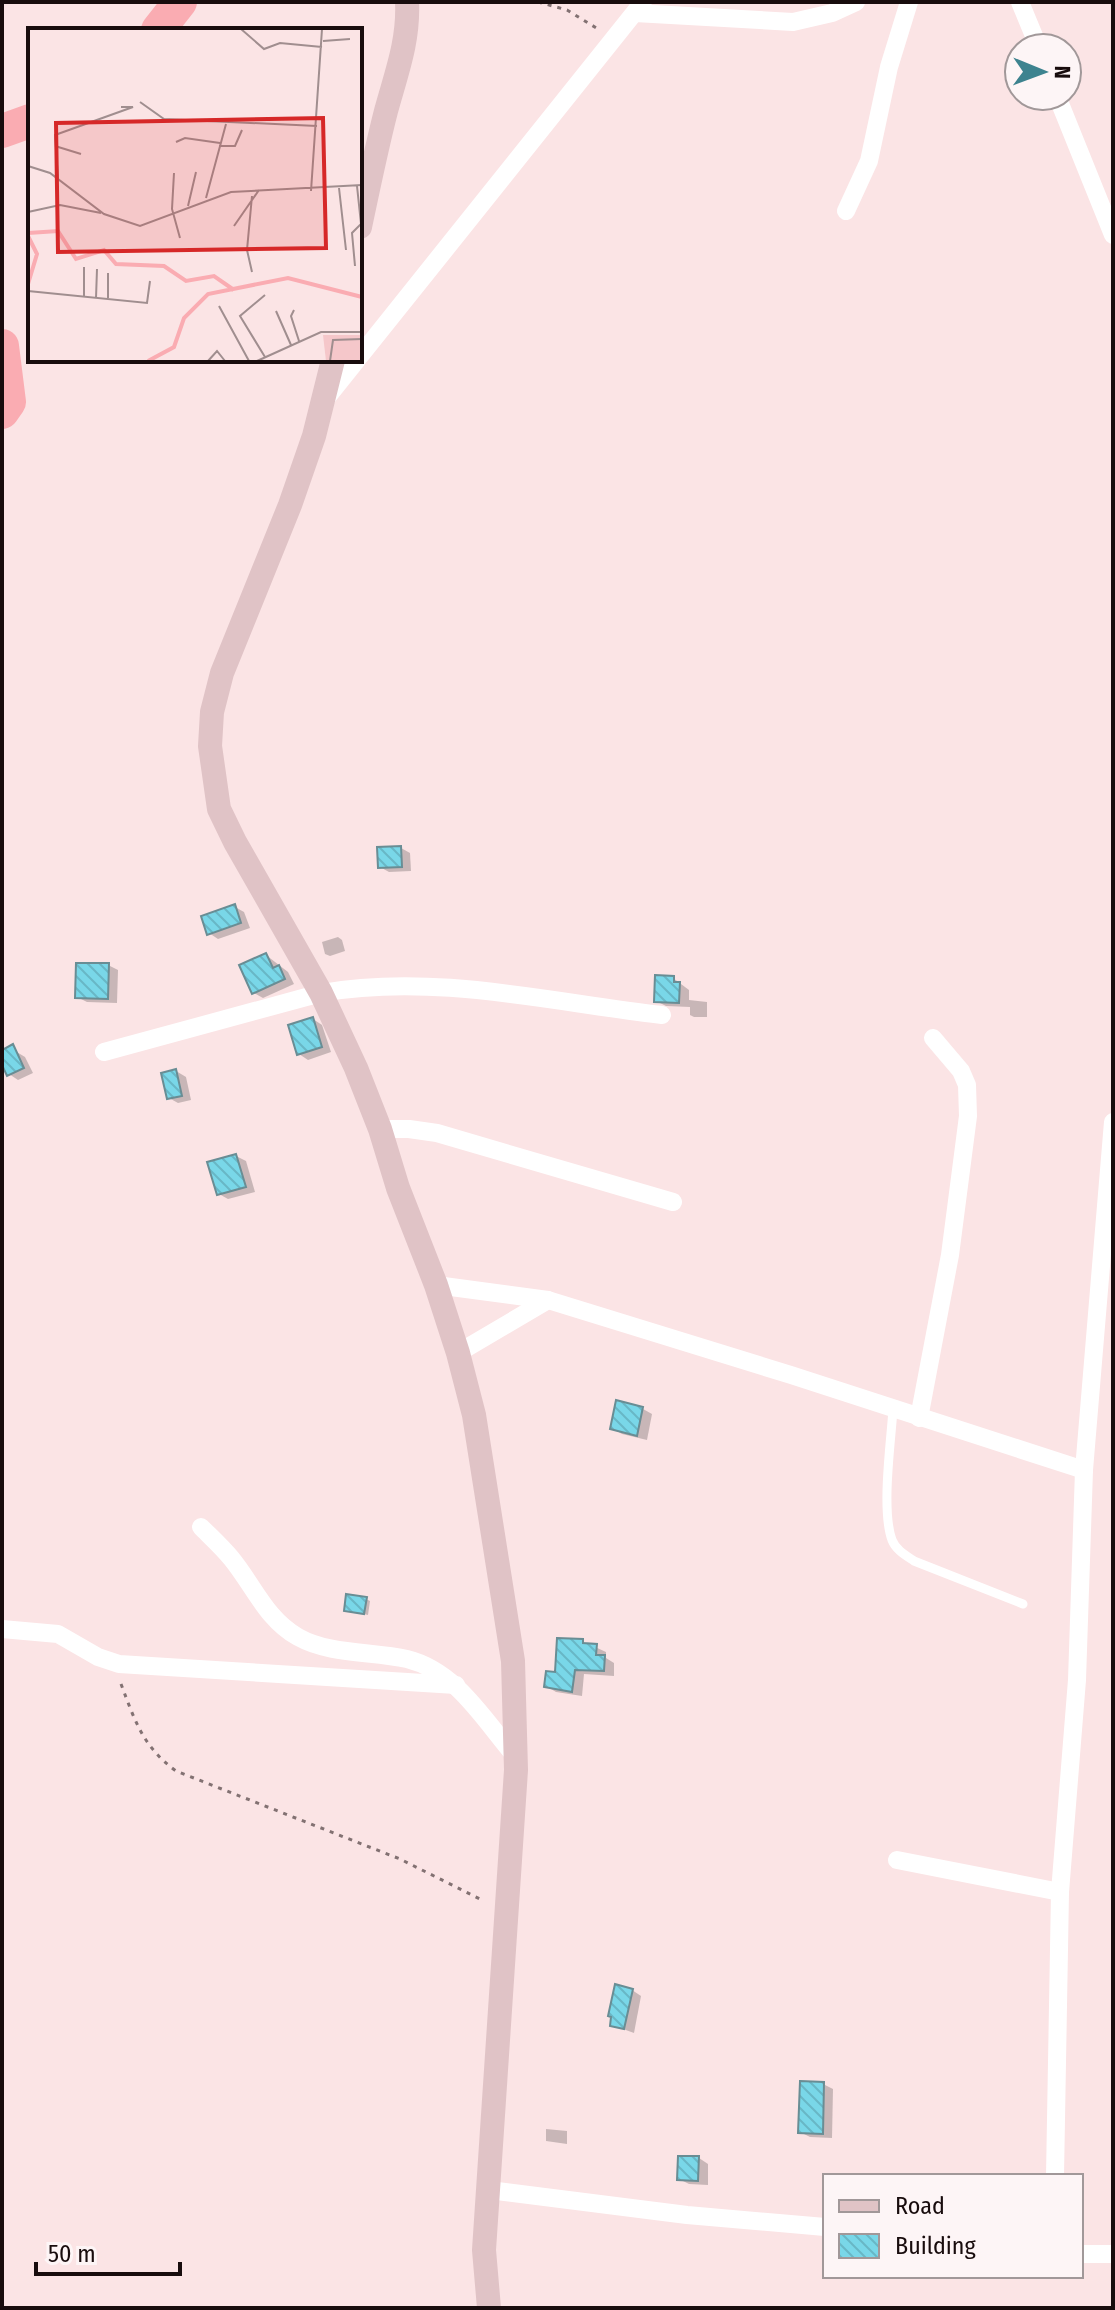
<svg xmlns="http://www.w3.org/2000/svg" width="1115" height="2310" font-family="'Fira Sans Condensed',sans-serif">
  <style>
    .shadow { fill: #0003 }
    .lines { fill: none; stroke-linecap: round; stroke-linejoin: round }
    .river { stroke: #faacb2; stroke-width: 34 }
    .building { fill: url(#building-back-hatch); stroke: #698d94; stroke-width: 2 }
    .path { stroke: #827172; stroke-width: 3; stroke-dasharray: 4 6; stroke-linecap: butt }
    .lane { stroke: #fff; stroke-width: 9 }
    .street { stroke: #fff; stroke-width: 18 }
    .secondary { stroke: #e0c3c6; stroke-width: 24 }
    .inset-river { fill: none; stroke: #faacb2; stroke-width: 4 }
    .inset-road { fill: none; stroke: #a08e8f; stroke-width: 2 }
    .view { fill: #d62828; fill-opacity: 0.15; stroke: #d62828; stroke-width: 4 }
    .inset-edge { fill: none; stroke: #180c0d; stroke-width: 4 }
  </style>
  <defs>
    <pattern id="building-back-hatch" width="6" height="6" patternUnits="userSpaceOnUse" patternTransform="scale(2)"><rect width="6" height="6" fill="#79d7e8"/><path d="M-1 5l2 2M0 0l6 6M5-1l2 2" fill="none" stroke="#68b7c6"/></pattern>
  </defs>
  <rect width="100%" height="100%" fill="#fbe4e5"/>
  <g class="shadow">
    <path d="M401,848l9,5 1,18 -22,1 -9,-5z"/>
    <path d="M235,907l9,5 6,16 -32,11 -9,-6z"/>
    <path d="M338,937l4,3 3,11 -15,5 -5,-2 -3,-12z"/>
    <path d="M266,955l22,17 6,12 -31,14 -9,-5z"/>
    <path d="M108,965l10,5 -1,33 -30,-1 -10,-5z"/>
    <path d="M673,978l16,12v10l18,2v15h-13l-4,-2v-8l-24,-1 -10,-5z"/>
    <path d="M313,1019l9,6 9,27 -23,8 -9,-6z"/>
    <path d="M15,1051l10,6 8,16 -15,7 -9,-6 -7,-14z"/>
    <path d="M176,1071l10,6 5,23 -13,3 -9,-5z"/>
    <path d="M236,1156l10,5 9,31 -27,7 -9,-5z"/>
    <path d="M618,1403l25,6 9,5 -5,26 -25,-6 -10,-6z"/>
    <path d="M366,1599l4,2 -2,14 -22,-5z"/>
    <path d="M582,1641l24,11v6l8,5v13l-30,-2 -2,22 -26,-4 -10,-6z"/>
    <path d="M632,1990l9,6 -7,37 -22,-8z"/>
    <path d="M823,2084l10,5 -1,49 -22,-1 -10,-5z"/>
    <path d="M546,2129l21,2v13l-21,-3z"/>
    <path d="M699,2158l9,6v21l-19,-1 -10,-5z"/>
  </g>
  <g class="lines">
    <g class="river">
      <path d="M158,30l22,-28"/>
      <path d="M2,131l28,-10"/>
      <path d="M2,346l7,56 -7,10"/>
    </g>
  </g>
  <g class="building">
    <path d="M401,846l1,21 -24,1 -1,-21z"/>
    <path d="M235,904l6,19 -34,12 -6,-19z"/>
    <path d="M266,953l7,15 6,-3 6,14 -33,15 -13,-29z"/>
    <path d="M76,963h33l-1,36 -33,-1z"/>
    <path d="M655,975l19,1v6h6l-1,21 -25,-1z"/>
    <path d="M313,1017l9,30 -25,8 -9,-30z"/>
    <path d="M13,1044l11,24 -17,8 -5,-11v-15z"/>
    <path d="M176,1069l6,27 -15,3 -6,-26z"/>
    <path d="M236,1154l10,33 -29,8 -10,-33z"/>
    <path d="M616,1400l27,7 -6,29 -27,-7z"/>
    <path d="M346,1594l21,3 -3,17 -20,-3z"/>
    <path d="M557,1638l26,1v4l14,1 -1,11h9l-1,16 -29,-1 -3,22 -28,-5 2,-16 9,1z"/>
    <path d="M615,1984l18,5 -9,40 -14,-3 1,-9 -3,-1z"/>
    <path d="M800,2081l24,1 -1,52 -25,-1z"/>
    <path d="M678,2156h21l-1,25 -21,-1z"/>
  </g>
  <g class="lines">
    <g class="path">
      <path d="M538,2l29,8 31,19"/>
      <path d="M121,1684c14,37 22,63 55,87l224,88 84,42"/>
    </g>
    <path class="lane" d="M893,1409c-2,33 -12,101 -1,131 4,10 13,15 22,21l109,43"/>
    <g class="street">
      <path d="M1020,2l19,46"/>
      <path d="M635,13l158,9 39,-9 24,-11"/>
      <path d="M1057,96l56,139"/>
      <path d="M846,211l23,-50 20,-94 20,-65"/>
      <path d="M360,356l283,-354"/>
      <path d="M325,400l32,-40"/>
      <path d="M104,1052l217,-59c114,-20 228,9 341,22"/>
      <path d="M380,1129h29l28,4 236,69"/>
      <path d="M436,1285l112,15 243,75 293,95"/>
      <path d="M458,1353l90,-53"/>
      <path d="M919,1418l31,-163 18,-139 -1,-31 -6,-14 -28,-33"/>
      <path d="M201,1527c10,10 21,20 30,31 23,28 35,61 67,79 32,18 74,14 109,22 49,12 77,61 108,97"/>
      <path d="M2,1629l56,5 40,23 21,7 337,21"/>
      <path d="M897,1860l163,32"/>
      <path d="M1055,2176l5,-284 17,-212 7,-210 29,-348"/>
      <path d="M489,2190l198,25 138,12"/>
      <path d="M1081,2254h32"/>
    </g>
    <g class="secondary">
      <path d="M360,227c8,-38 16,-77 26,-116 10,-37 23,-70 21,-109"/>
      <path d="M333,360l-19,76 -24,69 -68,168 -10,39 -2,34 9,63 16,33 86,151 35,75 24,61 18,59 38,97 22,68 16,62 39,246 3,109 -32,480 5,58"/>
    </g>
  </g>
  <g transform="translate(28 28)">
    <rect width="334" height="334" fill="#fbe4e5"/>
    <path d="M295,307h39v26h-36z" fill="#f5c7ca"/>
    <path class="inset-river" d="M0,205l30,-2 18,28 28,-9 12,14 48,2 22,15 28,-5 20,14M0,208l9,18 -9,30M120,333l26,-14 10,-29 24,-24 80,-16 74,19"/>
    <path class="inset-road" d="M213,1l23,20 16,-6 42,4M295,13l27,-2M112,74l24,17 153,7M148,114l9,-4 35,5M27,118l26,8M191,118h16l7,-16M0,138l22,7 54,41 36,12 91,-34 131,-7M146,145l-2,36 8,29M30,151l-3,-44 78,-28h-12M311,160l7,62M283,163l11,-162M178,170l20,-74M160,178l8,-34M0,184l32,-7 41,8M206,198l25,-36M327,238l-3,-33 9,-9 -4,-38M56,239v30M224,244l-5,-22 5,-54M0,263l119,12 3,-22M237,267l-25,21 25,41M68,270l1,-29M80,270v-25M191,278l30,55M266,282l-3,6 8,25M248,283l15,34M180,333l9,-10 8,10M229,333l64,-29h41M302,333l3,-21 29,-1"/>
    <path class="view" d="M295,90l3,130 -268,4 -2,-129z"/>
    <rect width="334" height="334" class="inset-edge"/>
  </g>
  <rect width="1115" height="2310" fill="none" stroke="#180c0d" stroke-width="8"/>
  <rect x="823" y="2174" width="260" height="104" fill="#fdf5f6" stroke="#a19899" stroke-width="2"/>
  <rect x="839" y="2200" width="40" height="12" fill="#e0c3c6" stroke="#a19899" stroke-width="2"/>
  <text x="895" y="2214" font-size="24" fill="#180c0d">Road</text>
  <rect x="839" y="2234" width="40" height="24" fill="url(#building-back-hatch)" stroke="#a19899" stroke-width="2"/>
  <text x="895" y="2254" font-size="24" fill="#180c0d">Building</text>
  <g transform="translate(1043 72) rotate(91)"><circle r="38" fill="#fdf5f6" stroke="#a19899" stroke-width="2"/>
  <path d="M0-6L14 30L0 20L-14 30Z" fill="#3d838f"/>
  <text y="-12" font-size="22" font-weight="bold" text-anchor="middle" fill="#180c0d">N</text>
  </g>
  <path d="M36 2262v12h144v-12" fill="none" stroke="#180c0d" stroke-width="4"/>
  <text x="48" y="2262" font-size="24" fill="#180c0d" stroke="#fdf5f6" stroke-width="6" paint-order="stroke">50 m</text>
</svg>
